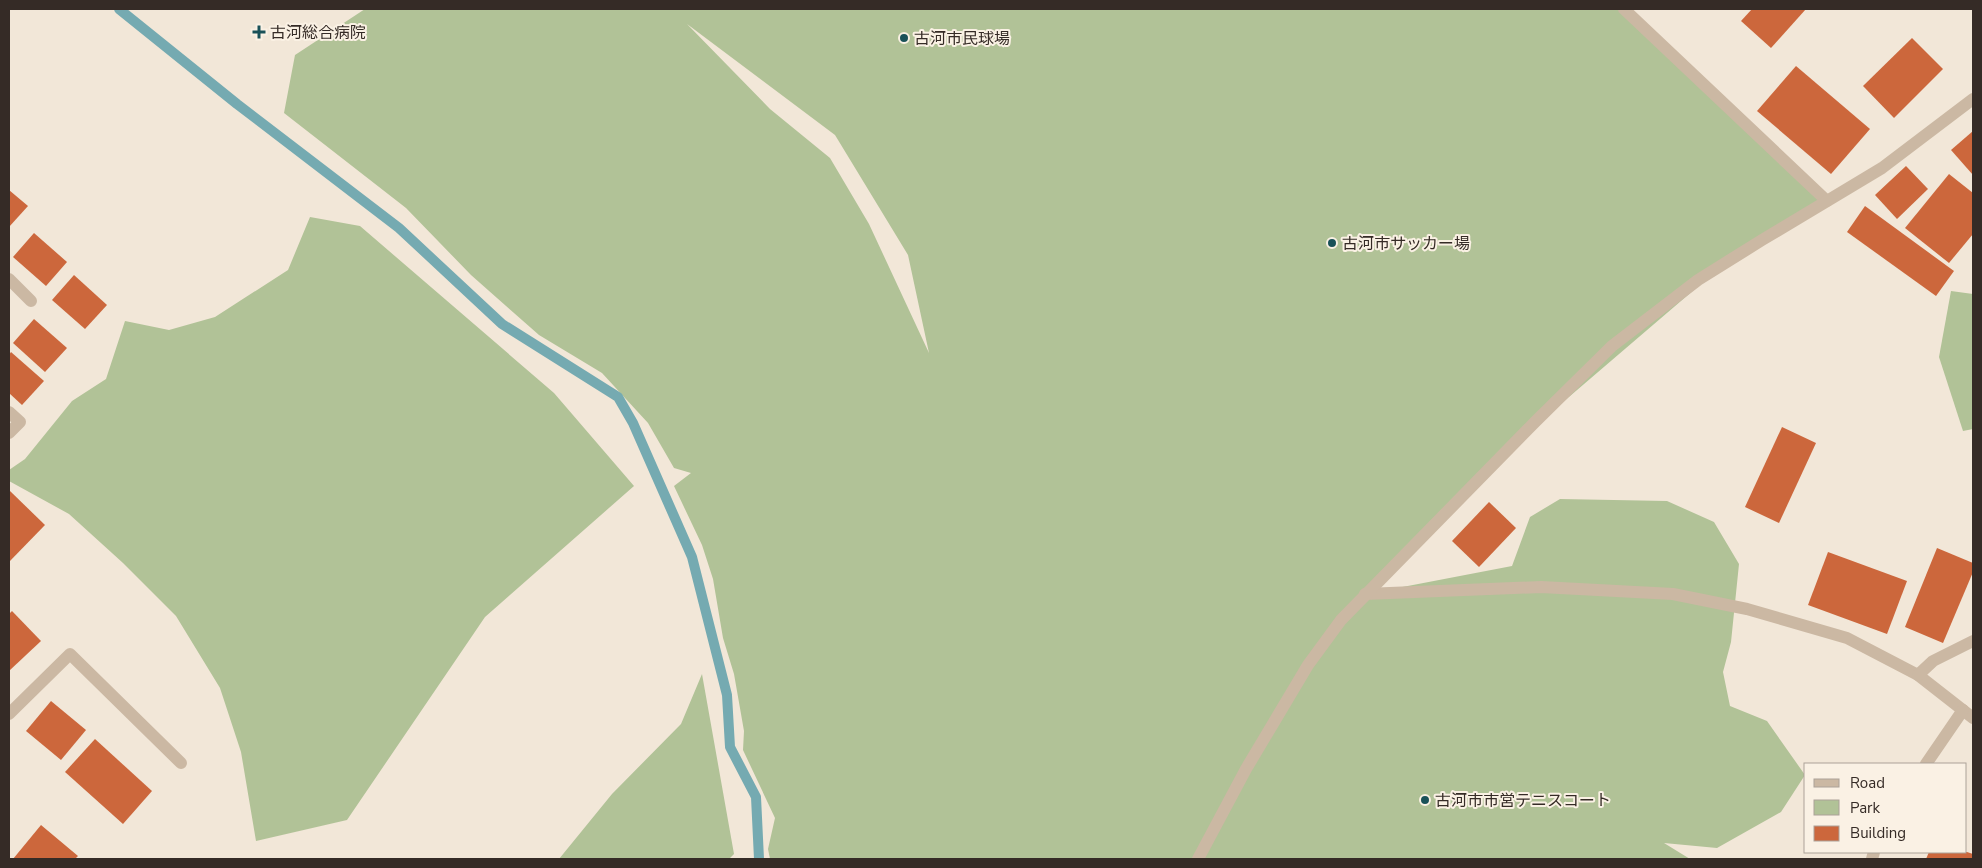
<svg xmlns="http://www.w3.org/2000/svg" width="1982" height="868" font-family="'Nunito Sans','Noto Sans JP',sans-serif">
  <style>
    .green { fill: #b1c297; fill-rule: evenodd }
    .lines { fill: none; stroke-linecap: round; stroke-linejoin: round }
    .stream { stroke: #75aab1; stroke-width: 10 }
    .building { fill: #cc673c }
    .minor { stroke: #cbb8a3; stroke-width: 12 }
    .poi-dot { fill: #195158; stroke: #faf1e4; stroke-width: 2 }
    .labels { text-anchor: middle; stroke-width: 4; stroke-linejoin: round; paint-order: stroke }
    .poi-label { font-size: 16px; fill: #352b26; stroke: #faf1e4; text-anchor: start }
  </style>
  <rect width="100%" height="100%" fill="#f2e7d8"/>
  <g class="green">
    <path d="M365,9h1259l203,192 -125,82 -167,143 -169,168 146,-28 18,-49 30,-18 107,2 47,21 25,42 -8,78 -8,30 7,34 37,15 38,54 -24,37 -64,36 -53,-5 26,16h-920l-2,-10 7,-31 -32,-68 1,-19 -10,-57 -11,-36 -10,-59 -11,-34 -28,-59 17,-13 -17,-5 -26,-45 -46,-50 -63,-38 -68,-60 -65,-67 -122,-95 11,-58zM687,24l148,111 73,120 21,98 -60,-129 -39,-66 -60,-49z"/>
    <path d="M310,217l50,9 194,167 80,93 -149,131 -138,203 -91,21 -15,-89 -21,-64 -44,-72 -53,-53 -54,-49 -60,-33v-11l16,-11 47,-58 34,-22 19,-58 44,9 46,-13 73,-47z"/>
    <path d="M1951,291l22,3v135l-10,2 -24,-74z"/>
    <path d="M702,674l32,180 -5,5h-170l53,-65 69,-70z"/>
  </g>
  <g class="lines">
    <path class="stream" d="M119,9l118,95 162,124 103,96 116,73 15,26 59,134 35,138 3,52 26,50 3,62"/>
  </g>
  <g class="building">
    <path d="M1752,9h54l-35,39 -30,-27z"/>
    <path d="M1912,38l31,31 -49,49 -31,-32z"/>
    <path d="M1796,66l74,63 -39,45 -74,-63z"/>
    <path d="M1973,131v44l-22,-25z"/>
    <path d="M1906,166l22,23 -31,30 -22,-24z"/>
    <path d="M1949,174l24,19v41l-24,29 -44,-35z"/>
    <path d="M9,190l19,16 -19,21z"/>
    <path d="M1865,206l89,65 -18,25 -89,-64z"/>
    <path d="M34,233l33,29 -21,24 -33,-29z"/>
    <path d="M74,275l33,30 -22,24 -33,-29z"/>
    <path d="M34,319l33,29 -22,24 -32,-29z"/>
    <path d="M11,352l33,29 -22,24 -13,-12v-38z"/>
    <path d="M1782,427l34,16 -37,80 -34,-16z"/>
    <path d="M9,490l36,35 -36,37z"/>
    <path d="M1489,502l27,26 -37,39 -27,-26z"/>
    <path d="M1937,548l36,15v9l-30,71 -38,-16z"/>
    <path d="M1828,552l79,29 -20,53 -79,-29z"/>
    <path d="M12,611l29,30 -32,30v-57z"/>
    <path d="M51,701l35,29 -25,30 -35,-29z"/>
    <path d="M95,739l57,52 -29,33 -58,-52z"/>
    <path d="M41,825l37,31 -3,3h-62z"/>
    <path d="M1929,852h38l6,2v5h-47z"/>
  </g>
  <g class="lines">
    <g class="minor">
      <path d="M1624,9l203,192"/>
      <path d="M9,279l22,22"/>
      <path d="M9,412l11,10 -11,11"/>
      <path d="M1365,594l176,-7 132,7 74,15 100,29 71,37 55,43"/>
      <path d="M1918,675l15,-14 40,-20"/>
      <path d="M9,714l61,-60 111,109"/>
      <path d="M1926,764l37,-54"/>
      <path d="M1198,859l48,-90 62,-104 33,-45 193,-197 78,-77 86,-66 64,-40 120,-72 91,-69"/>
      <path d="M1872,859l2,-7"/>
    </g>
  </g>
  <g class="poi-dot">
    <path d="M256.5 24.5h5v5h5v5h-5v5h-5v-5h-5v-5h5z"/>
    <circle cx="904" cy="38" r="5"/>
    <circle cx="1332" cy="243" r="5"/>
    <circle cx="1425" cy="800" r="5"/>
  </g>
  <g class="labels">
    <g class="poi-label">
      <text x="270" y="38">古河総合病院</text>
      <text x="914" y="44">古河市民球場</text>
      <text x="1342" y="249">古河市サッカー場</text>
      <text x="1435" y="806">古河市市営テニスコート</text>
    </g>
  </g>
  <rect width="1982" height="868" fill="none" stroke="#352b26" stroke-width="20"/>
  <rect x="1804" y="763" width="162" height="90" fill="#faf1e4" stroke="#aba298"/>
  <rect x="1814" y="779" width="25" height="8" fill="#cbb8a3" stroke="#aba298"/>
  <text x="1850" y="788" font-size="15" fill="#352b26">Road</text>
  <rect x="1814" y="800" width="25" height="15" fill="#b1c297" stroke="#aba298"/>
  <text x="1850" y="813" font-size="15" fill="#352b26">Park</text>
  <rect x="1814" y="826" width="25" height="15" fill="#cc673c" stroke="#aba298"/>
  <text x="1850" y="838" font-size="15" fill="#352b26">Building</text>
</svg>
